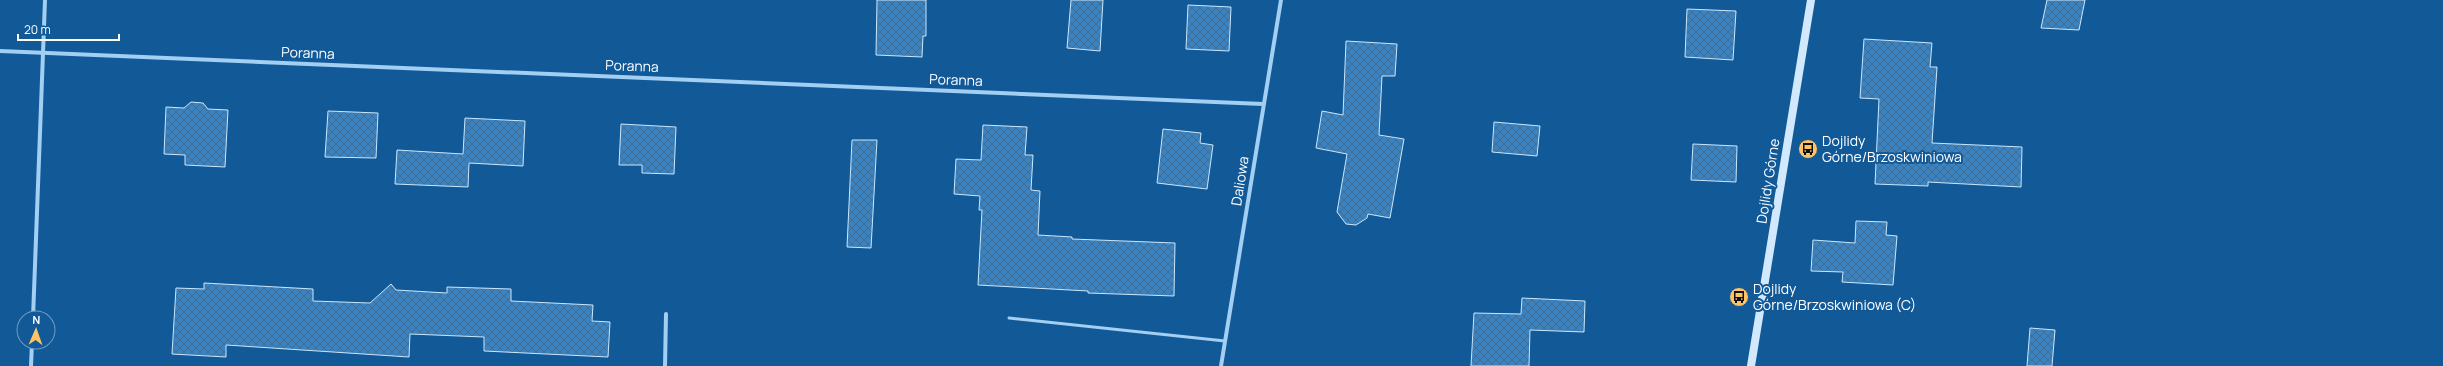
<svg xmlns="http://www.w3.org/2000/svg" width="2443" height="366" font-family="Manrope,sans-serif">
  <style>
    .building { fill: url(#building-cross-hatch); stroke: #cbe7fd }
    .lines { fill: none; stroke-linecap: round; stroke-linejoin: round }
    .lane { stroke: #a3cff3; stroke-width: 3 }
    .street { stroke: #a3cff3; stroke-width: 4 }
    .secondary { stroke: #d2e9fd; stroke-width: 8 }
    .labels { text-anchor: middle; stroke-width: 4; stroke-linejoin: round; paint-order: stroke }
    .street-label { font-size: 14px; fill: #fff; stroke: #125998 }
    .poi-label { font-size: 14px; fill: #fff; stroke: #125998; text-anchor: start }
  </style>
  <defs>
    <pattern id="building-cross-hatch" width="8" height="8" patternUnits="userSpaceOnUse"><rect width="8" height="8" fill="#3a83c0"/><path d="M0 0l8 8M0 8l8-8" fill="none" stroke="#416d92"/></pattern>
  </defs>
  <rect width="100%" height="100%" fill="#125998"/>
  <g class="building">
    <path d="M877,0h49v36h-3l-1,21 -46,-2z"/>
    <path d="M1071,0h32l-3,51 -33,-3z"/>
    <path d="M2047,0h38l-6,30 -38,-2z"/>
    <path d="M1188,5l43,2 -2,44 -43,-2z"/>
    <path d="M1687,9l49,2 -3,49 -48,-3z"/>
    <path d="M1864,39l68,4 -2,24h7l-5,76 90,4 -1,40 -93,-5v4l-53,-2 4,-85 -19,-1z"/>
    <path d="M1346,41l51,3 -2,32h-13l-3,59 25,4 -14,79 -22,-4 -1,4 -11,7 -10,-1 -9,-12 10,-58 -31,-6 6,-37 21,4z"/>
    <path d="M191,102l12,1 5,6 20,1 -3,57 -40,-2v-10l-21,-1 2,-47 18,1z"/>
    <path d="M328,111l50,2 -2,45 -51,-1z"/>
    <path d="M465,118l60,3 -2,45 -54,-3 -1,24 -73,-3 2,-34 66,4z"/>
    <path d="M1494,122l46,4 -3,30 -45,-4z"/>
    <path d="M621,124l55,3 -2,47 -32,-1v-8h-23z"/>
    <path d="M983,125l44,2 -2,28h8l-2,35 9,1 -2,44 34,2v2l103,4 -1,53 -86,-3v-2l-110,-6 4,-75h-3l1,-14 -26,-2 2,-35 25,1z"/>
    <path d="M1163,129l38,4 -1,10 13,2 -6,44 -50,-6z"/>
    <path d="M852,140h25l-6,108 -24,-1z"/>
    <path d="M1693,144l44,2 -1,36 -45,-2z"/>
    <path d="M1856,221l31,1 -1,13 11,1 -4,49 -51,-3 1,-10 -32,-1 2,-31 42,3z"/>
    <path d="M204,283l109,6v12l57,2 21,-19 5,6 51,3v-6l64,2v12l82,4 -1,16 18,1 -2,35 -124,-6v-14l-74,-3 -1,23 -183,-12v12l-54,-3 4,-66 28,1z"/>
    <path d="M1522,298l63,3 -1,31 -54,-2 -1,36h-58l3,-53 47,1z"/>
    <path d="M2030,328l25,2 -3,36h-25z"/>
  </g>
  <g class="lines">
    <path class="lane" d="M1009,318l216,23"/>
    <g class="street">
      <path d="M0,51l1263,53"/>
      <path d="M33,318l12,-318"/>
      <path d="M31,366l1,-24"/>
      <path d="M665,366l1,-52"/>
      <path d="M1221,366l60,-366"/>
    </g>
    <path class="secondary" d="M1751,366l60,-366"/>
  </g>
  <defs>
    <symbol id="bus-disc" viewBox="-11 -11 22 22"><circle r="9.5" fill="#ffc365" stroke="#125998"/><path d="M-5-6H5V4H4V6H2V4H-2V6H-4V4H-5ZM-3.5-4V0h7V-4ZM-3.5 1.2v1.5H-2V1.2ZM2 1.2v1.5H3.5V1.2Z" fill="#111"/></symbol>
  </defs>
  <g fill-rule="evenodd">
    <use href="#bus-disc" x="1797" y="138" width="22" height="22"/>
    <use href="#bus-disc" x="1728" y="286" width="22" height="22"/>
  </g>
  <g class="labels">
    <g class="street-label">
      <text transform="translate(308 53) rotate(2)" y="5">Poranna</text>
      <text transform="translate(632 66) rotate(2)" y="5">Poranna</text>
      <text transform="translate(956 80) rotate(2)" y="5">Poranna</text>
      <text transform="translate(1240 181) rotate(-81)" y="5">Daliowa</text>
      <text transform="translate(1768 181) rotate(-81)" y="5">Dojlidy Górne</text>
    </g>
    <g class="poi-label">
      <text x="1822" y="146">Dojlidy<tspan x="1822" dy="16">Górne/Brzoskwiniowa</tspan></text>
      <text x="1753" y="294">Dojlidy<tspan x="1753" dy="16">Górne/Brzoskwiniowa (C)</tspan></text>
    </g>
  </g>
  <g transform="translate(36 330) rotate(2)"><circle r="19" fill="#125998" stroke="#719bc1"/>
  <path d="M0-3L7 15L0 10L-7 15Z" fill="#ffc365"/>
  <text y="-6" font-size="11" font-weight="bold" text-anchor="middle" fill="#ffffff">N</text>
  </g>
  <path d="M18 34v6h101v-6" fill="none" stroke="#ffffff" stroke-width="2"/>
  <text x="24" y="34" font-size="12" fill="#ffffff" stroke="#125998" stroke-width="3" paint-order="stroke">20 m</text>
</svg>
